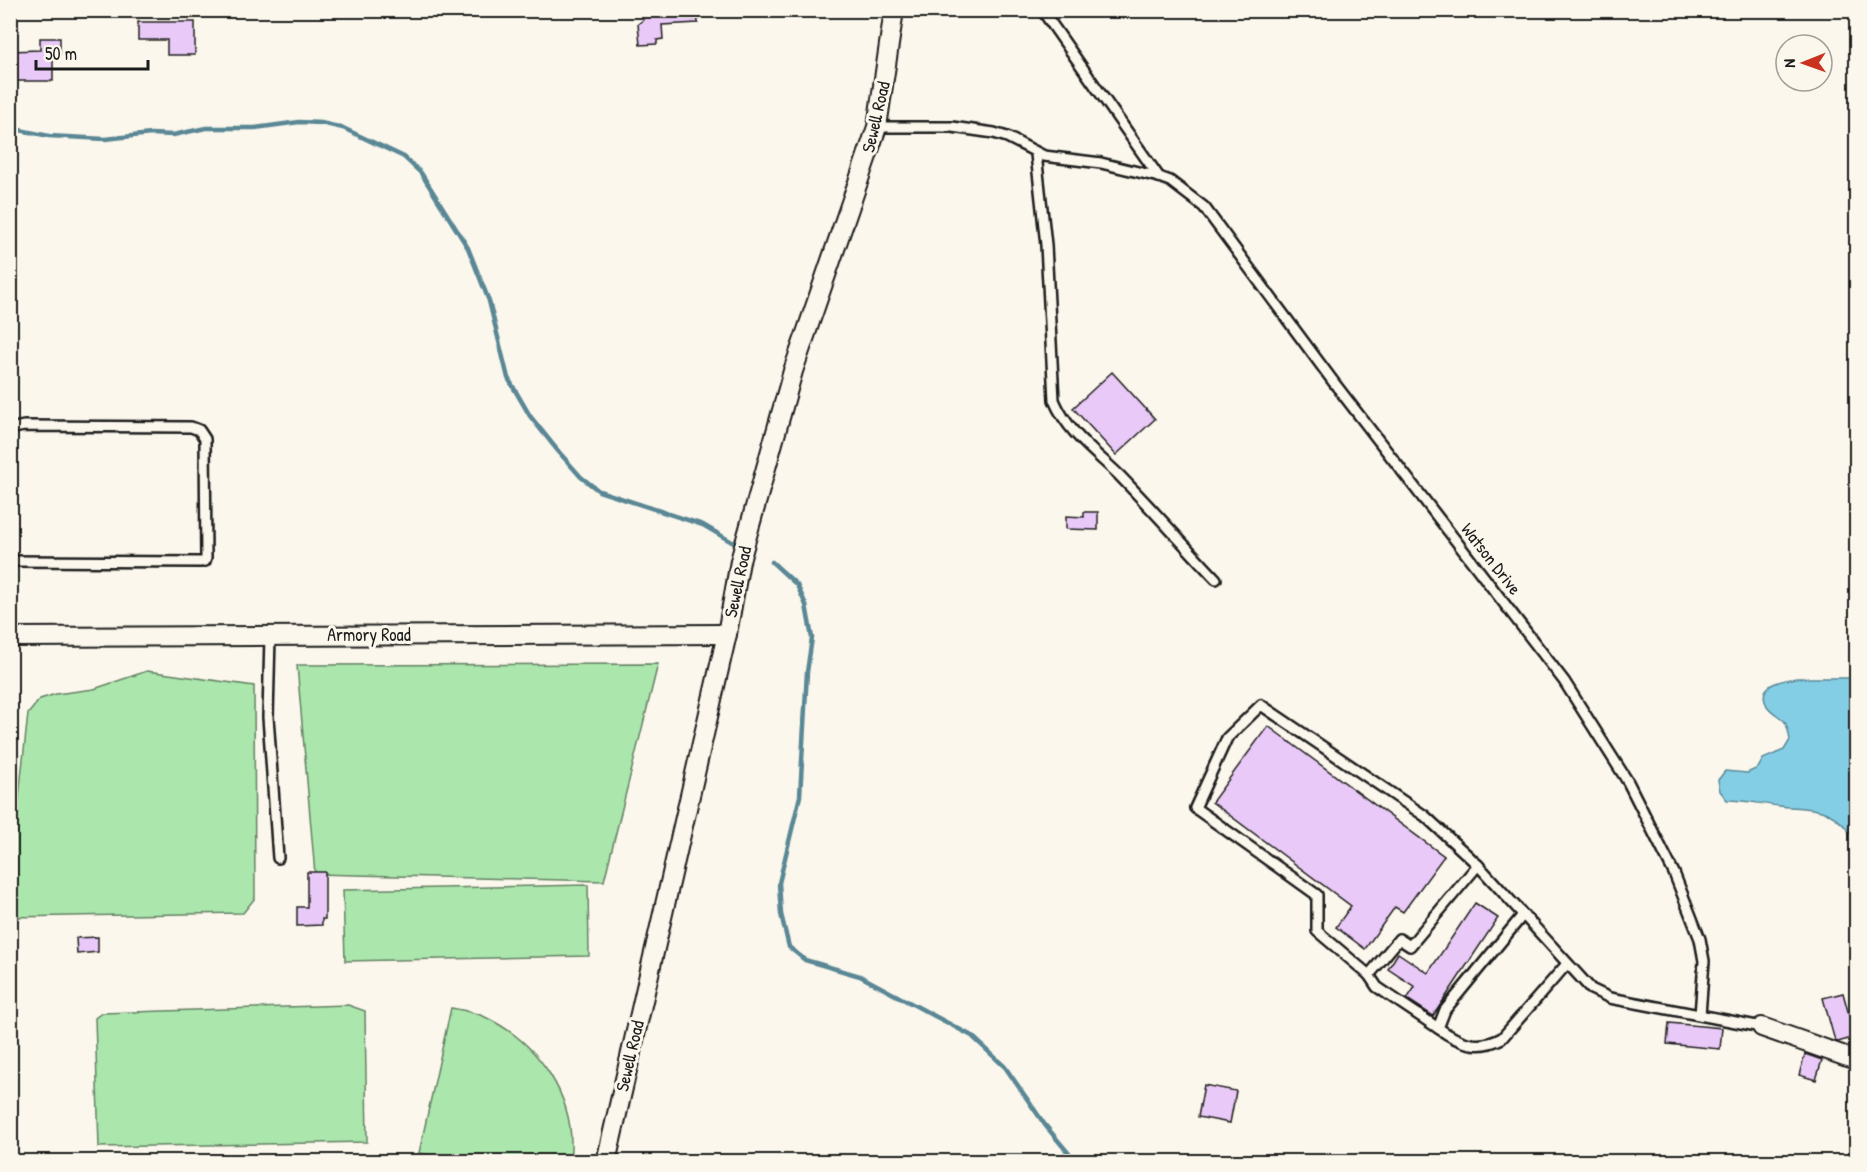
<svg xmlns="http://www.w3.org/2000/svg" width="1867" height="1172" font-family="'Patrick Hand',sans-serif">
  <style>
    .green { fill: #abe6ac; stroke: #648164; stroke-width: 1.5 }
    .water { fill: #84cee5; stroke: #5a8795; stroke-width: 1.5 }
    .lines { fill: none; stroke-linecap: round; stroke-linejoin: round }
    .stream { stroke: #5a8795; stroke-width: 4.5 }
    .building { fill: #e9c9f7; stroke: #1c1c1c; stroke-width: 1.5 }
    .lane-casing { stroke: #1c1c1c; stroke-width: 14 }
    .street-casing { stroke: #1c1c1c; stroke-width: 22 }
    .lane { stroke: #fbf7ec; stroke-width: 9 }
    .street { stroke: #fbf7ec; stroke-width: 18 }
    .labels { text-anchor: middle; stroke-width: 6; stroke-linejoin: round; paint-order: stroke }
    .street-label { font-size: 18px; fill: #1c1c1c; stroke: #fbf7ec }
  </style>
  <rect width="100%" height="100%" fill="#fbf7ec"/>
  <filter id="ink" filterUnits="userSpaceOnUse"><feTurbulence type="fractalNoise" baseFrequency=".0167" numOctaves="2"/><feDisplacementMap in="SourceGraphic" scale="12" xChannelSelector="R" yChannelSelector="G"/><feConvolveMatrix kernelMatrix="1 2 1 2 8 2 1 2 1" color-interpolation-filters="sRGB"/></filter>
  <g filter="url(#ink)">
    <g class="green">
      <path d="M658,664l-54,217 -289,-7 -18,-209z"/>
      <path d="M147,671l107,15 1,212 -12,15 -232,4v-48l17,-155 12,-15 16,-5 38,-5z"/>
      <path d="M588,885l1,71 -244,5 -2,-71z"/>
      <path d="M348,1005l17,6 2,131 -268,5 -4,-129 7,-5z"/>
      <path d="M451,1008c10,2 22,4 32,8 56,26 95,83 87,145h-102l-49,-8z"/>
    </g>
    <path class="water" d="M1797,678h59v163c-24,-36 -38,-31 -77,-35 -17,-2 -34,-6 -52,-6l-7,-9 -2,-11 7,-9 22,2 11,-5 5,-9 21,-9 6,-10c-1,-6 -2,-12 -5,-18 -5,-6 -13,-9 -18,-16 -12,-22 16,-26 30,-28z"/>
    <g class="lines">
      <g class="stream">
        <path d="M10,128l39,8 56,3 46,-5 22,1 33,-7h49l44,-6 22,1 22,5 61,29 17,16 47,75 21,53 19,77 22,38 28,35 23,26 18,14 104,34 29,17"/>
        <path d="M772,562l25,23 9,20 6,33 -5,34 -7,124 -21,87 2,31 8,33 16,13 55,16 112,60 33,31 40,58 31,37"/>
      </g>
    </g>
    <g class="building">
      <path d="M643,10h54l1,13 -36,2 1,14 -6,1v4l-17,1 -2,-21 5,-4z"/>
      <path d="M138,22h57v33h-28v-15h-29z"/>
      <path d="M40,38h20v16h-7v27h-43v-30l30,-1z"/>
      <path d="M1112,372l43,47 -39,36 -43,-47z"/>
      <path d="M1084,512h14v18l-32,-1v-13l18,1z"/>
      <path d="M1268,726l176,130 -41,56 -8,-5 -30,42 -29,-22 15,-21 -139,-104z"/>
      <path d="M307,872h18v47h-3v6l-25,1v-19h10z"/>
      <path d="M1475,903l23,15 -65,98 -26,-17 8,-12 -27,-18 10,-16 30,20z"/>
      <path d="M98,937v15l-21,2 -1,-16z"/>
      <path d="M1843,993l12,44 -17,5 -3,-1 -12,-43z"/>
      <path d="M1669,1023l53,5 -2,21 -53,-5z"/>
      <path d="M1805,1054l17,6 -6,20 -17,-5z"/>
      <path d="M1204,1085l32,6 -6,32 -32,-6z"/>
    </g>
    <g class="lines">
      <defs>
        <g id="lane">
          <path d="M1042,10l117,167"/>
          <path d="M877,127h75l42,6 13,4 37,19 57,7 58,14 11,4 34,26 131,177 229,297 64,101 46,91 26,66 4,22 -4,54"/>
          <path d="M1036,154l10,91 8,155c14,33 40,51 65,75 33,34 65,70 97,104"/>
          <path d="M10,431l4,-3 10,-2 167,1 8,3 6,9 1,119 -1,3 -4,1 -191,-1"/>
          <path d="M270,636l-2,81 10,141"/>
          <path d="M1522,916l-77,94 -7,18c21,15 40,23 64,10l64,-73"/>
          <path d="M1369,975l-52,-44v-36l-122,-87 32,-70 34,-33 164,111 53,49 113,124 19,9 152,29"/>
          <path d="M1438,1028l-61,-41 -8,-12 30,-36 11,7 68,-81"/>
        </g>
        <g id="street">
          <path d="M10,637l717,-3"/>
          <path d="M1762,1027l94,33"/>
          <path d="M606,1162l121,-528 13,-73 53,-190 84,-244 17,-117"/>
        </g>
      </defs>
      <use href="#lane" class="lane-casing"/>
      <use href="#street" class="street-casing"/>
      <use href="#lane" class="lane"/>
      <use href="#street" class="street"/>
    </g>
  </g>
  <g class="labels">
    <g class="street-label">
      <text transform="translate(876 117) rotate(-77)" y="6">Sewell Road</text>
      <text transform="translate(1491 559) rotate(52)" y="6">Watson Drive</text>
      <text transform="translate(738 582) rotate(-78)" y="6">Sewell Road</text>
      <text x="369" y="641">Armory Road</text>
      <text transform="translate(630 1056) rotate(-77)" y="6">Sewell Road</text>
    </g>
  </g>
  <rect width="1867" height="1172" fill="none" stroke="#fbf7ec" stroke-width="36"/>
  <rect x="18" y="18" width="1831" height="1136" fill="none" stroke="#1c1c1c" stroke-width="2" filter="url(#ink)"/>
  <g transform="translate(1804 63) rotate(269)"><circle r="28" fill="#fbf7ec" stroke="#a29f99" stroke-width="1.5"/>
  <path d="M0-4.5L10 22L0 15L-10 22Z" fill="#c8321e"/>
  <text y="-9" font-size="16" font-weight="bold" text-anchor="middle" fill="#1c1c1c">N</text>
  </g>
  <path d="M36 60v9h112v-9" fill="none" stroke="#1c1c1c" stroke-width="3"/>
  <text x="45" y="60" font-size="18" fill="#1c1c1c" stroke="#fbf7ec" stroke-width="4.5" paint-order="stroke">50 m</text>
</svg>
